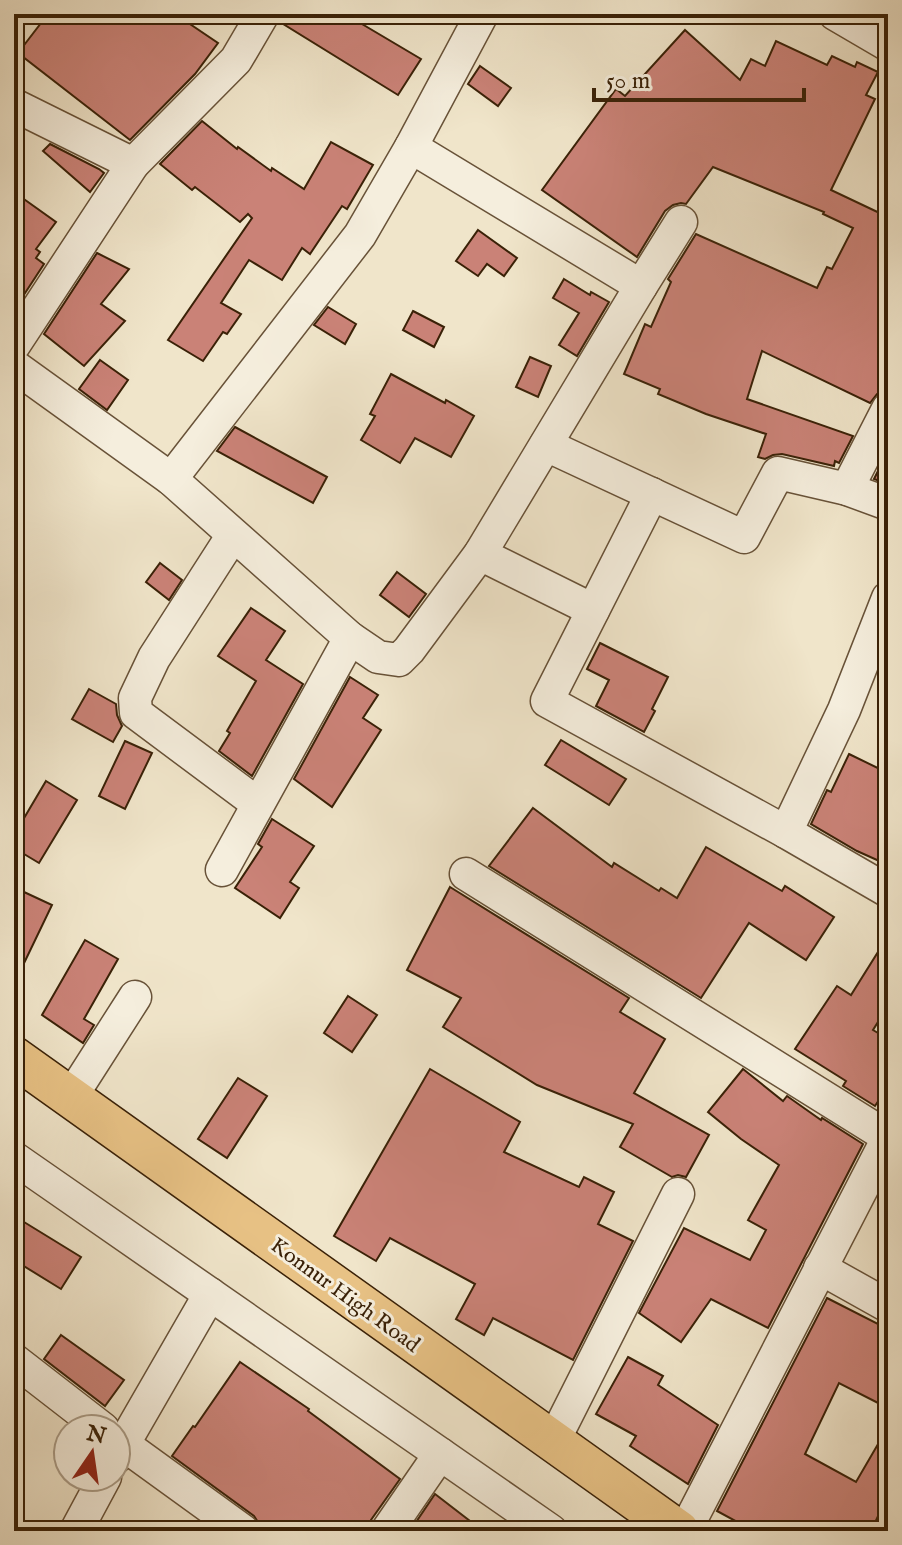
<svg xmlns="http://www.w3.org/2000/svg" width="902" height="1545" font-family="'IM FELL English',serif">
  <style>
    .building { fill: #ca8277; stroke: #3a2107; stroke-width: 2 }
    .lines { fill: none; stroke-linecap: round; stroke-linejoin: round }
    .minor-casing { stroke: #685238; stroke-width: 35 }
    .major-casing { stroke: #3a2107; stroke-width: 43 }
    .minor { stroke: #f5eedd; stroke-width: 32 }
    .major { stroke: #e8c285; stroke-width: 40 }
    .labels { text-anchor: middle; stroke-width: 6; stroke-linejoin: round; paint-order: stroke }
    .street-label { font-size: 22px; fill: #3a2107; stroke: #f5eedd }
  </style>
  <rect width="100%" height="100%" fill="#f0e5ca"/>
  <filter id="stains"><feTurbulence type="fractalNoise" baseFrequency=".0025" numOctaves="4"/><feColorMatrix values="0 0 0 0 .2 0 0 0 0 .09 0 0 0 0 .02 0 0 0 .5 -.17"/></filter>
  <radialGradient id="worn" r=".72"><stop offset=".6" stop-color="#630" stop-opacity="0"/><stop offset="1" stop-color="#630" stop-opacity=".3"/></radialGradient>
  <g class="building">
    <path d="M48,14h127l43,29 -23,31 -65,66 -112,-87z"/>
    <path d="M282,14h87l-7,10 59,35 -23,36 -118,-73z"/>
    <path d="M685,30l55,50 11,-21 14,7 11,-25 51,24 5,-9 23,11 2,-5 21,10 -12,23 9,4 -44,91 57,27v173l-11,4 -7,9 -108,-52 -15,48 106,37 -14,27 -4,-2 -1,5 -52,-12 -9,1 -8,4 -7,-2 8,-23 -60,-20 -48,-20 2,-5 -36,-15 21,-50 6,3 20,-45 -3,-3 28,-45 121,54 10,-21 5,2 21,-41 -30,-14 1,-2 -111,-45 -27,37 -5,-1 -8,2 -8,6 -28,46 -95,-67 74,-101 9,7z"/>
    <path d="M480,66l31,22 -13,18 -30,-22z"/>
    <path d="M202,121l35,28 1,-2 33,24 1,-3 32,21 27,-47 42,23 -26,44 -5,-3 -32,48 -8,-6 -20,32 -33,-20 -28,43 20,11 -14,20 -4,-2 -20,29 -35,-21 84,-122 -4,-4 -8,8 -45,-35 -3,3 -32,-26z"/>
    <path d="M50,144l49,25 5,4 -14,19 -47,-41z"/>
    <path d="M14,192l42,30 -20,27 4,3 -4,6 8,6 -30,46z"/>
    <path d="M478,230l39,28 -13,18 -17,-12 -9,12 -22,-15z"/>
    <path d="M97,253l32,16 -28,35 24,17 -41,45 -40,-32z"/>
    <path d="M564,279l26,16 1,-3 18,10 -32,54 -18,-11 20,-32 -26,-15z"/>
    <path d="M328,307l28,17 -11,20 -31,-19z"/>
    <path d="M413,311l31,16 -10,20 -31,-17z"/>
    <path d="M530,357l21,9 -13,31 -22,-10z"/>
    <path d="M100,360l28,20 -21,30 -28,-21z"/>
    <path d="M391,374l54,29 1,-3 28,16 -23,41 -36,-19 -15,25 -39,-23 14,-24 -5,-2z"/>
    <path d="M235,427l92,50 -14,26 -96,-52z"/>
    <path d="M888,451v33l-14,-5z"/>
    <path d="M160,563l22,17 -13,20 -23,-18z"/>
    <path d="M397,572l29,22 -17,23 -29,-22z"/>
    <path d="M251,608l34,23 -19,29 37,24 -51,92 -33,-25 11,-18 -3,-2 29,-50 -38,-25z"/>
    <path d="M600,643l68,34 -16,32 3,2 -11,21 -48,-26 13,-26 -22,-11z"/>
    <path d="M350,677l28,18 -15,23 18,12 -49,77 -38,-28z"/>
    <path d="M89,689l27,15 1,11 5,11 -9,16 -41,-23z"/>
    <path d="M561,740l65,39 -17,26 -64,-40z"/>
    <path d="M125,741l27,12 -27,56 -26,-13z"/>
    <path d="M849,754l39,19v92l-31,-14 -46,-27 16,-34 4,2z"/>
    <path d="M46,781l31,19 -38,63 -25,-15v-13z"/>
    <path d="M533,808l79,59 2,-4 45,28 2,-3 16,10 29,-51 76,44 3,-5 49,31 -28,43 -57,-37 -48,75 -212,-132z"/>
    <path d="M272,819l42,27 -24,36 9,6 -19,30 -45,-30 27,-41 -4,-3z"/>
    <path d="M450,887l179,111 -9,14 45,27 -31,54 75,42 -23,42 -8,-2 -6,2 -52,-30 13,-23 -96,-39 -94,-58 18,-29 -54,-28z"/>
    <path d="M24,892l28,13 -38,79v-71z"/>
    <path d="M888,936v70l-15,24 15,9v47l-13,20 -32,-20 3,-5 -51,-32 42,-63 14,9z"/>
    <path d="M85,940l33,19 -34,60 10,6 -11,18 -41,-28z"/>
    <path d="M348,996l29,19 -25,37 -28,-19z"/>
    <path d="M430,1069l90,53 -16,30 75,35 5,-10 30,15 -16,32 35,17 -60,119 -80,-42 -9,17 -28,-16 19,-35 -85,-46 -14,23 -42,-25z"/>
    <path d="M743,1069l40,32 4,-5 34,24 1,-2 41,26 -95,184 -57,-29 -30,43 -42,-29 45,-85 66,32 16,-30 -18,-10 31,-55 -38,-26 -33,-27z"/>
    <path d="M238,1078l29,18 -40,62 -29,-19z"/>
    <path d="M24,1222l57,35 -20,32 -47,-29v-21z"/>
    <path d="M827,1298l61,31v79l-49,-25 -34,71 51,28 32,-55v68l-17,36h-117l-37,-20z"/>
    <path d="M61,1335l63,45 -19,26 -61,-47z"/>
    <path d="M628,1357l35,19 -5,9 60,40 -30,59 -58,-38 6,-10 -40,-22z"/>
    <path d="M240,1362l69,47 -1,2 92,68 -29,41 -3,11h-102l-5,-4 -7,-11 -82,-60 21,-30 2,1z"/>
    <path d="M435,1494l48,37h-73z"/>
  </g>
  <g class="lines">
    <defs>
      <g id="minor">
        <path d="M835,14l53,31"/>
        <path d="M14,105l119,59"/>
        <path d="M411,147l230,139"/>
        <path d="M14,345l119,-181 103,-104 27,-46"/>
        <path d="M14,366l157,113 179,159 28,19 21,3 10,-10 71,-96 161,-268 40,-64"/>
        <path d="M546,445l198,92 34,-64 69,16 41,15"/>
        <path d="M171,479l189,-244 51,-88 71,-133"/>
        <path d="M847,489l41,-80"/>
        <path d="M652,494l-105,207 239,131"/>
        <path d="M233,535l-79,123 -19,40 1,15 122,91"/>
        <path d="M480,554l113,56"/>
        <path d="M888,598l-44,112 -58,122 102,59"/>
        <path d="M222,870l128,-232"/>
        <path d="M466,874l422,263"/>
        <path d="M71,1097l64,-100"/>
        <path d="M14,1158l537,373"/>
        <path d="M820,1268l68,38"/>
        <path d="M14,1360l89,69"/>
        <path d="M116,1439l127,92"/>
        <path d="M553,1442l125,-248"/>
        <path d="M116,1457l94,-163"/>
        <path d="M76,1531l29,-54"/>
        <path d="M387,1531l53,-77"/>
        <path d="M685,1531l203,-393"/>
      </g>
      <path id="major" d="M14,1057l665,474"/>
    </defs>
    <use href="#minor" class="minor-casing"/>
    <use href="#major" class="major-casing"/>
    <use href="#minor" class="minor"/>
    <use href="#major" class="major"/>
  </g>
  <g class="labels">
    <g class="street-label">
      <text transform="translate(346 1294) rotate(36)" y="8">Konnur High Road</text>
    </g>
  </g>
  <rect width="902" height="1545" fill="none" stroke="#f0e5ca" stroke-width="48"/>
  <rect x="16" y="16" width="870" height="1513" fill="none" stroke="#3a2107" stroke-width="4"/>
  <rect x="24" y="24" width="854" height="1497" fill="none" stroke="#3a2107" stroke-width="2"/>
  <g transform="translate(92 1453) rotate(13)"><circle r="38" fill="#f5eedd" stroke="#aa9c87" stroke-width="2"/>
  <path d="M0-6L14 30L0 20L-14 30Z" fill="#8f2418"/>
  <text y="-12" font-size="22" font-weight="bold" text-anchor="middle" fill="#3a2107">N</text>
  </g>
  <path d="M594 88v12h210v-12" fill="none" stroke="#3a2107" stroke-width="4"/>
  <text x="606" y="88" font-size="24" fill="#3a2107" stroke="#f5eedd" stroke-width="6" paint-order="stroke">50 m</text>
  <rect width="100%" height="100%" filter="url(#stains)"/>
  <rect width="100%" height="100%" fill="url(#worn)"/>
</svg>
